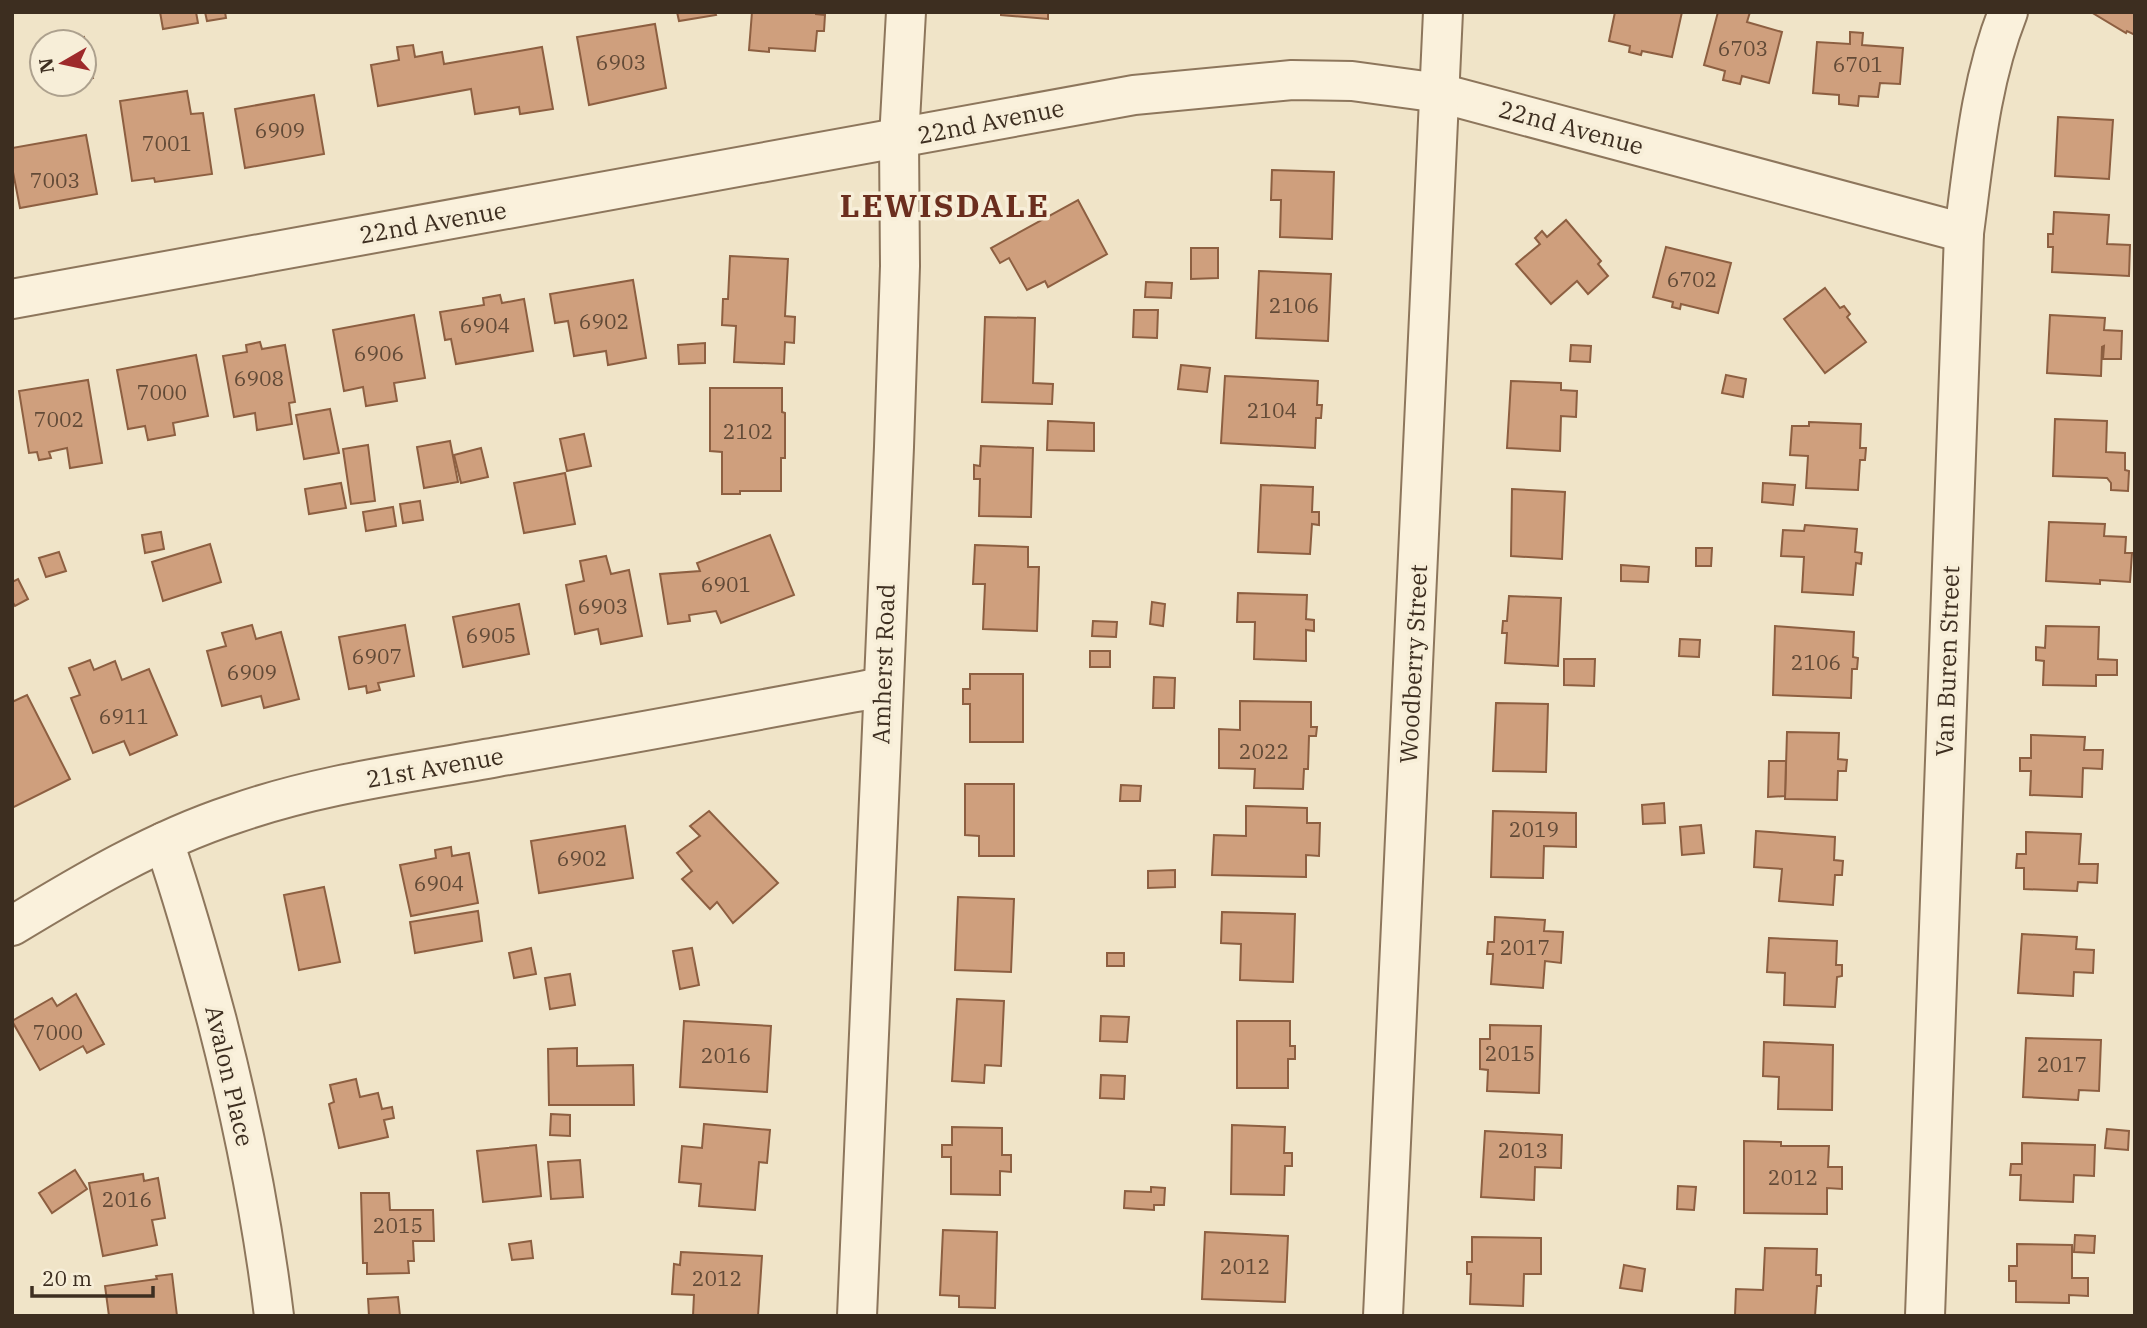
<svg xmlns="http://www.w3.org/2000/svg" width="2147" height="1328" font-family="'IBM Plex Serif',serif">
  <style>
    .building { fill: #cf9f7d; stroke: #8d5f41; stroke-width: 2 }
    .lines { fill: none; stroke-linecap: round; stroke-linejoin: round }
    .minor-casing { stroke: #8d765c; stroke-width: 42 }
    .minor { stroke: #faf1dc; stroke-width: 38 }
    .labels { text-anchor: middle; stroke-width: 7; stroke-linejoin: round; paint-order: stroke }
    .number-label { font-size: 21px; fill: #624a37 }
    .street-label { font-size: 24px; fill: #3d2e20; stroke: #f7eed8 }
    .district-label { font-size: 32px; font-weight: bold; letter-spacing: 2px; fill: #6b2e1e; stroke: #f7eed8 }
  </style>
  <rect width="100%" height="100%" fill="#f0e4c8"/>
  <g class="building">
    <path d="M160,12h36l2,11 -35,6z"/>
    <path d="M205,12h20l1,6 -19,3z"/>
    <path d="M677,12h38l1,3 -37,6z"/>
    <path d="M752,12h64v2l9,1 -1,16h-7l-2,20 -46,-3v4l-20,-2z"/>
    <path d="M1001,12h47v7l-47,-4z"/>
    <path d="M1615,12h67l-10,45 -30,-6 -1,4 -12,-3 1,-6 -21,-5z"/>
    <path d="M1718,12h32l-3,10 35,10 -13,51 -27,-7 -2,8 -17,-4 2,-9 -21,-6z"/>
    <path d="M2091,12h44v23l-8,-4 -1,2z"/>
    <path d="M655,24l11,64 -77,17 -12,-68z"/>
    <path d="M1850,32l13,1 -1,12 41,3 -3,36 -20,-1 -2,14 -19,-1 -1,10 -19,-2v-9l-26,-2 4,-51 33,2z"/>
    <path d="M84,37l9,41 -9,2v-38h-23z"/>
    <path d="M413,45l2,12 27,-5 2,12 98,-17 11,62 -33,5 -1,-7 -44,7 -4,-25 -93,17 -7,-41 28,-5 -2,-13z"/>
    <path d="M187,91l4,23 12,-1 9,61 -57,8 -1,-4 -22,3 -12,-80z"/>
    <path d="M314,95l10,59 -79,14 -10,-59z"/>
    <path d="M2058,117l55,3 -4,59 -54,-3z"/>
    <path d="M86,135l11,59 -77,14 -8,-41v-19z"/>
    <path d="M1272,170l62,2 -2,67 -52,-2 1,-37h-10z"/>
    <path d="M1078,200l29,54 -59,33 -3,-6 -18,9 -18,-32 -9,5 -9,-15z"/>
    <path d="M2054,212l55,3 -2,29 23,1 -1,31 -77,-4 1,-25h-5v-13h5z"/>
    <path d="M1566,220l35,41 -3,3 10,12 -20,18 -11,-13 -26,23 -35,-40 24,-20 -5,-6 7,-7 5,6z"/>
    <path d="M1666,247l65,16 -13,50 -37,-9 -1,5 -8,-2 1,-5 -20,-5z"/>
    <path d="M1191,248h27v30l-27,1z"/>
    <path d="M730,256l58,3 -3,57 10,1 -1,26 -9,-1 -1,22 -50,-2 2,-36 -14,-1 1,-26h5z"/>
    <path d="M1259,271l72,3 -3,67 -72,-3z"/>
    <path d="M633,280l13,78 -38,7 -2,-14 -32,5 -6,-35 -13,2 -5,-29z"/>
    <path d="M1146,282l26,1 -1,15 -26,-1z"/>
    <path d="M1825,288l15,20 4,-2 6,8 -3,3 19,25 -41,31 -41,-54z"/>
    <path d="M500,295l2,8 22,-4 9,52 -77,13 -5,-25 -6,1 -5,-28 44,-7 -1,-7z"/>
    <path d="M1134,310h24l-1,28 -24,-1z"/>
    <path d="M414,315l11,63 -31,5 3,18 -31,5 -3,-19 -19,4 -11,-61z"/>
    <path d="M2050,315l55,3 -1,12 18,1 -1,28h-18l1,-13 -2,1 -1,29 -54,-3z"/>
    <path d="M985,317l50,1 -2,65 20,1 -1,20 -70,-2z"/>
    <path d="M260,342l2,7 23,-4 10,57 -6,1 3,21 -35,6 -2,-17 -21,4 -11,-61 24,-4 -1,-7z"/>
    <path d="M705,343v20l-26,1 -1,-19z"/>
    <path d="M1571,345l20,1 -1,16 -20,-1z"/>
    <path d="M196,355l12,61 -35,7 2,12 -27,5 -3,-14 -17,3 -11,-59z"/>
    <path d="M1181,365l29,3 -3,24 -29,-3z"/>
    <path d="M1726,375l20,4 -3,18 -21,-4z"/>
    <path d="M1225,376l93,5 -1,24h5l-1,13h-5l-1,30 -94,-5z"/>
    <path d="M88,380l14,83 -32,5 -3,-20 -18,4 2,6 -12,2 -2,-8 -8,1 -10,-62z"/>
    <path d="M1511,381l50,2v7l16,1 -1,26 -15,-1 -1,35 -53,-3z"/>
    <path d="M710,388h72v24l3,1v45h-4v33h-41v3h-18v-42l-12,-1z"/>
    <path d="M330,409l9,44 -35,6 -8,-44z"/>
    <path d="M2055,419l52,2 -1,31 19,1v17l4,1 -1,20 -17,-1v-7l-4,-5 -54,-2z"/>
    <path d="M1048,421l46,2v28l-47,-1z"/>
    <path d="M1809,422l52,2 -1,24h6l-1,12h-5l-2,30 -52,-2 2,-32 -18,-1 2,-29h17z"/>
    <path d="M584,434l7,32 -24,5 -7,-32z"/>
    <path d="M450,441l8,41 -34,6 -7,-41z"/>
    <path d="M368,445l7,56 -24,3 -8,-55z"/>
    <path d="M981,446l52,2 -2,69 -52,-1 1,-37h-6v-14l6,1z"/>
    <path d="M481,448l7,29 -27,6 -7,-28z"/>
    <path d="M565,473l10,51 -51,9 -10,-50z"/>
    <path d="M341,483l5,25 -37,6 -4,-25z"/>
    <path d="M1763,483l32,2 -2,20 -31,-3z"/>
    <path d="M1261,485l52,2 -1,25h7v13l-7,-1 -2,30 -52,-2z"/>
    <path d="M1512,489l53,3 -3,67 -51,-3z"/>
    <path d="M420,501l3,19 -20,3 -3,-19z"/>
    <path d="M393,507l3,19 -30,5 -3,-19z"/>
    <path d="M2049,522l56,2 -1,12 22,1 -1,16h7l-2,29 -30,-2v4l-54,-3z"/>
    <path d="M1805,525l52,4 -2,23 7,1 -1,11 -5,-1 -3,32 -51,-3 2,-35 -23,-1 2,-26 21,1z"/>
    <path d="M161,532l3,17 -19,4 -3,-18z"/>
    <path d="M770,535l24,60 -73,28 -5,-12 -27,4 1,6 -22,3 -8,-50 40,-3 -3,-8z"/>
    <path d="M210,544l11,38 -58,19 -11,-39z"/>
    <path d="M975,545l53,2v20h11l-2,64 -54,-2 2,-45h-12z"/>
    <path d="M1696,548h16l-1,18h-15z"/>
    <path d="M59,552l7,19 -20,6 -7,-19z"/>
    <path d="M606,556l5,18 18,-4 13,66 -41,8 -3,-15 -23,5 -9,-49 18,-4 -4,-20z"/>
    <path d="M1621,565l28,2 -1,15 -27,-1z"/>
    <path d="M18,579l10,20 -13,7 -3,-5v-19z"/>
    <path d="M1238,593l69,2 -1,24 8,1v11l-8,-1v31l-52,-2 1,-37h-18z"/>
    <path d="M1509,596l52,2 -3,68 -53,-3 2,-30h-5l1,-12h4z"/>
    <path d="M1152,602l13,2 -2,22 -13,-2z"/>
    <path d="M519,604l10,50 -66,13 -10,-50z"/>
    <path d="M1093,621l24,1 -1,15 -24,-1z"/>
    <path d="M252,625l4,14 25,-7 18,67 -35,9 -3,-12 -39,10 -15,-55 19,-5 -4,-13z"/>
    <path d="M405,625l9,51 -36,7 2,7 -13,3 -1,-7 -17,3 -10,-52z"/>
    <path d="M1775,626l79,6 -1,25 5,1 -1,11h-5l-1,29 -78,-3z"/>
    <path d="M2046,626l53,1 -1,32 19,1v15h-21v11l-53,-1 1,-24 -8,-1v-13l9,1z"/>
    <path d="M1680,639l20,1 -1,17 -20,-1z"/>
    <rect x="1090" y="651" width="20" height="16"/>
    <path d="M1564,659h31l-1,27 -30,-1z"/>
    <path d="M90,660l4,10 21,-9 7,19 27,-11 28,66 -47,20 -6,-14 -31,12 -22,-55 9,-3 -11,-27z"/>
    <path d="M970,674h53v68h-53v-38h-7v-15h7z"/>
    <path d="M1154,677l21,1 -1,30h-21z"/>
    <path d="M27,695l43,84 -58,29v-106z"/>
    <path d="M1240,701l71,1v25h6l-1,9h-7l-1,33h-4l-1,20 -49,-1 1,-19 -36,-1v-39l21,1z"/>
    <path d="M1496,703l52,1 -2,68 -53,-1z"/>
    <path d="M1787,732l52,1 -1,26 9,1 -1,11h-8l-1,29 -52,-1z"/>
    <path d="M2031,735l54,2 -1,13h19l-1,19 -19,-1 -1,29 -52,-2 1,-24h-11v-13h11z"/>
    <path d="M1769,761h17l-1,35 -17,1z"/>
    <path d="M965,784h49v72h-35v-20l-14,-1z"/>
    <path d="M1121,785l20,1 -1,15h-20z"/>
    <path d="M1664,803l1,20 -22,1 -1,-19z"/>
    <path d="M1246,806l61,2v15h13l-1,33 -13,-1v22l-94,-2 2,-40 32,1z"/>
    <path d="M709,811l69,72 -45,40 -16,-21 -7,7 -28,-30 10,-8 -15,-18 23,-17 -10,-10z"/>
    <path d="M1493,811l83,2v34l-32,-1 -1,32 -52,-1z"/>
    <path d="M1701,825l3,28 -22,2 -2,-28z"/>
    <path d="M625,826l8,52 -94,15 -8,-52z"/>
    <path d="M1756,831l79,6 -1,23 9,1 -1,14h-7l-2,30 -54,-4 3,-32 -28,-2z"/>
    <path d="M2026,832l55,2 -2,30h19l-1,19 -19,-1 -1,9 -53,-2v-21h-8l1,-14h9z"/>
    <path d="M451,847l1,9 17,-3 9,50 -67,13 -11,-51 36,-7 -1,-8z"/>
    <path d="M1175,870v17l-27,1v-17z"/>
    <path d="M324,887l16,75 -41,8 -15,-75z"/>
    <path d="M958,897l56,2 -3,73 -56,-2z"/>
    <path d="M478,911l4,30 -67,12 -5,-31z"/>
    <path d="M1222,912l73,2 -2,68 -53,-2 1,-36 -20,-1z"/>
    <path d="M1495,917l50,3 -1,11 19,1 -2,31 -16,-2 -2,27 -52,-4 2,-30h-6l1,-12h6z"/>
    <path d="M2022,934l55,3 -1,12 18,1 -1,23 -19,-1 -1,24 -55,-3z"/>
    <path d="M1769,938l68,3 -1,24h6v11l-5,1 -2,30 -51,-2 1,-32 -18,-1z"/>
    <path d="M531,948l5,26 -22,4 -5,-25z"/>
    <path d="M692,948l7,37 -19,4 -7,-38z"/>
    <rect x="1107" y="953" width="17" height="13"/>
    <path d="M570,974l5,31 -25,4 -5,-31z"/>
    <path d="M76,994l28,50 -17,9 -4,-7 -43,24 -28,-49 40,-23 5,8z"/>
    <path d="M957,999l47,2 -3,65 -16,-1 -1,18 -32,-2z"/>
    <path d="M1101,1016l28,1 -2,25 -27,-1z"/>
    <path d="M684,1021l87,5 -4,66 -87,-5z"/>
    <path d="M1237,1021h53v25h5v13h-7v29h-51z"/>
    <path d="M1490,1025l51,1 -2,67 -52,-2 1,-21 -8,-1v-30h10z"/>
    <path d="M2026,1038l75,2 -2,51 -20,-1 -1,10 -55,-3z"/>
    <path d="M1764,1042l69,3 -1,65 -54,-1 1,-32 -16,-1z"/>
    <path d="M577,1048v18l56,-1 1,40h-85l-1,-56z"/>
    <path d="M1101,1075l24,1 -1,23 -24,-1z"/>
    <path d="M356,1079l4,18 18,-4 4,16 10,-2 2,11 -10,2 4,17 -49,11 -10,-44 5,-2 -4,-17z"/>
    <path d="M551,1114l19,1v21l-20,-1z"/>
    <path d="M704,1124l66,6 -3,33 -8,-1 -4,48 -56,-4 2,-22 -22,-2 3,-36 20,2z"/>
    <path d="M1232,1125l53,2 -1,26h8v13h-7l-1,29 -53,-1z"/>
    <path d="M952,1127l50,1v27h9v17l-11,-1v24l-49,-1v-37h-9v-12h10z"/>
    <path d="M2107,1129l22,2 -1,19 -23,-2z"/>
    <path d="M1485,1131l77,4 -1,33 -26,-1 -1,33 -53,-3z"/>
    <path d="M1744,1141l37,1v4h48l-1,21h14v22l-15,-1v26l-83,-1z"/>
    <path d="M2022,1143l73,2 -1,31 -20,-1 -1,27 -53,-2 1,-25h-11l1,-11h11z"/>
    <path d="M536,1145l5,51 -58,6 -6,-51z"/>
    <path d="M580,1160l3,37 -32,2 -3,-37z"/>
    <path d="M75,1170l12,19 -35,24 -13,-20z"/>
    <path d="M143,1174l1,7 14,-3 7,40 -13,2 5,25 -54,11 -14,-73z"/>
    <path d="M1678,1186l18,1 -2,23 -17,-1z"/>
    <path d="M1151,1187l14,1 -1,17h-10v5l-30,-2 1,-17 26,1z"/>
    <path d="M361,1193h28l1,17h43l1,31h-21l1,20h-6l1,12 -42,1v-11h-4z"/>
    <path d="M943,1230l54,2 -2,76 -36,-1v-11l-19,-1z"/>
    <path d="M1205,1232l83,4 -3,66 -83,-3z"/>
    <path d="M2075,1235l20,1 -1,17 -20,-1z"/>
    <path d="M1472,1237l69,1v36h-17l-1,32 -53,-2 1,-30h-4v-12h5z"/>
    <path d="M531,1241l2,17 -21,2 -3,-16z"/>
    <path d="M2017,1244l55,1v33h16v18l-19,-1v8l-53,-1v-21h-7v-15h8z"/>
    <path d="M1765,1248l52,1 -1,26h5v11h-4l-2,30 -80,-1 1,-26 27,1z"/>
    <path d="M681,1252l81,4 -4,60h-65l1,-21 -22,-1 2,-30 6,1z"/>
    <path d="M1624,1265l21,4 -3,22 -22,-3z"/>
    <path d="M172,1274l5,42h-68l-4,-30 52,-7 -1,-3z"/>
    <path d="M398,1297l2,19h-31l-1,-17z"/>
  </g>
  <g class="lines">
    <defs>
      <g id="minor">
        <path d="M12,299l1122,-204 158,-15 60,1 88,12 524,140"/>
        <path d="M164,842c20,59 37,119 53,179 25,97 45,195 57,295"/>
        <path d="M12,926c71,-43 143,-86 222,-112 85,-30 175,-41 263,-57 129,-22 257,-46 386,-70"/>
        <path d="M857,1316l37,-869 6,-181 -1,-127 7,-127"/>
        <path d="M1383,1316l60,-1304"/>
        <path d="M1925,1316l39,-1083c10,-75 16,-150 44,-221"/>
      </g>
    </defs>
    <use href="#minor" class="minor-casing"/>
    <use href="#minor" class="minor"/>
  </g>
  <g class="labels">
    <g class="number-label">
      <text x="1743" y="56">6703</text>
      <text x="621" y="70">6903</text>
      <text x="1858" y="72">6701</text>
      <text x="280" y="138">6909</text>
      <text x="167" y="151">7001</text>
      <text x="55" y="188">7003</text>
      <text x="1692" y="287">6702</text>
      <text x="1294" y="313">2106</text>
      <text x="604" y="329">6902</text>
      <text x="485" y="333">6904</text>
      <text x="379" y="361">6906</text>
      <text x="259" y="386">6908</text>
      <text x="162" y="400">7000</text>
      <text x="1272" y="418">2104</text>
      <text x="59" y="427">7002</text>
      <text x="748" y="439">2102</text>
      <text x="726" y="592">6901</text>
      <text x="603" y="614">6903</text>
      <text x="491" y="643">6905</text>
      <text x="377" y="664">6907</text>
      <text x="1816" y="670">2106</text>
      <text x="252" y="680">6909</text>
      <text x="124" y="724">6911</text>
      <text x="1264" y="759">2022</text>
      <text x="1534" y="837">2019</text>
      <text x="582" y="866">6902</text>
      <text x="439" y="891">6904</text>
      <text x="1525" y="955">2017</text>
      <text x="58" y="1040">7000</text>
      <text x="1510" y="1061">2015</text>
      <text x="726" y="1063">2016</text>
      <text x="2062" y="1072">2017</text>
      <text x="1523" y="1158">2013</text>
      <text x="1793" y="1185">2012</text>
      <text x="127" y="1207">2016</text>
      <text x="398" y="1233">2015</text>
      <text x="1245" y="1274">2012</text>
      <text x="717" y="1286">2012</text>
    </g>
    <g class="street-label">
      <text transform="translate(991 122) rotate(-11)" y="8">22nd Avenue</text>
      <text transform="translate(1571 128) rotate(15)" y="8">22nd Avenue</text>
      <text transform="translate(433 223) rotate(-10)" y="8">22nd Avenue</text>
      <text transform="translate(1948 661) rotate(-88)" y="8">Van Buren Street</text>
      <text transform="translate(884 664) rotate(-88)" y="8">Amherst Road</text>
      <text transform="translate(1414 664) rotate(-87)" y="8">Woodberry Street</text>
      <text transform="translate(435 768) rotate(-10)" y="8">21st Avenue</text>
      <text transform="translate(229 1076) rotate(77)" y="8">Avalon Place</text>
    </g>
    <g class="district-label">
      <text x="945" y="217">LEWISDALE</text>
    </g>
  </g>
  <rect width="2147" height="1328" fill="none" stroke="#3d2e20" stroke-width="28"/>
  <g transform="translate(63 63) rotate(261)"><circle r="33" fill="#f7eed8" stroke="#ada18e" stroke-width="2"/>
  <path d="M0-5L12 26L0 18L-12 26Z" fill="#9e2a2b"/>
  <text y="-10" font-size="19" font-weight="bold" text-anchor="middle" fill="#3d2e20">N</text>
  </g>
  <path d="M32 1286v10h121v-10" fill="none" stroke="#3d2e20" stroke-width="3.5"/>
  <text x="42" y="1286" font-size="21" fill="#3d2e20" stroke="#f7eed8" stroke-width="5" paint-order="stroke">20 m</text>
</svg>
